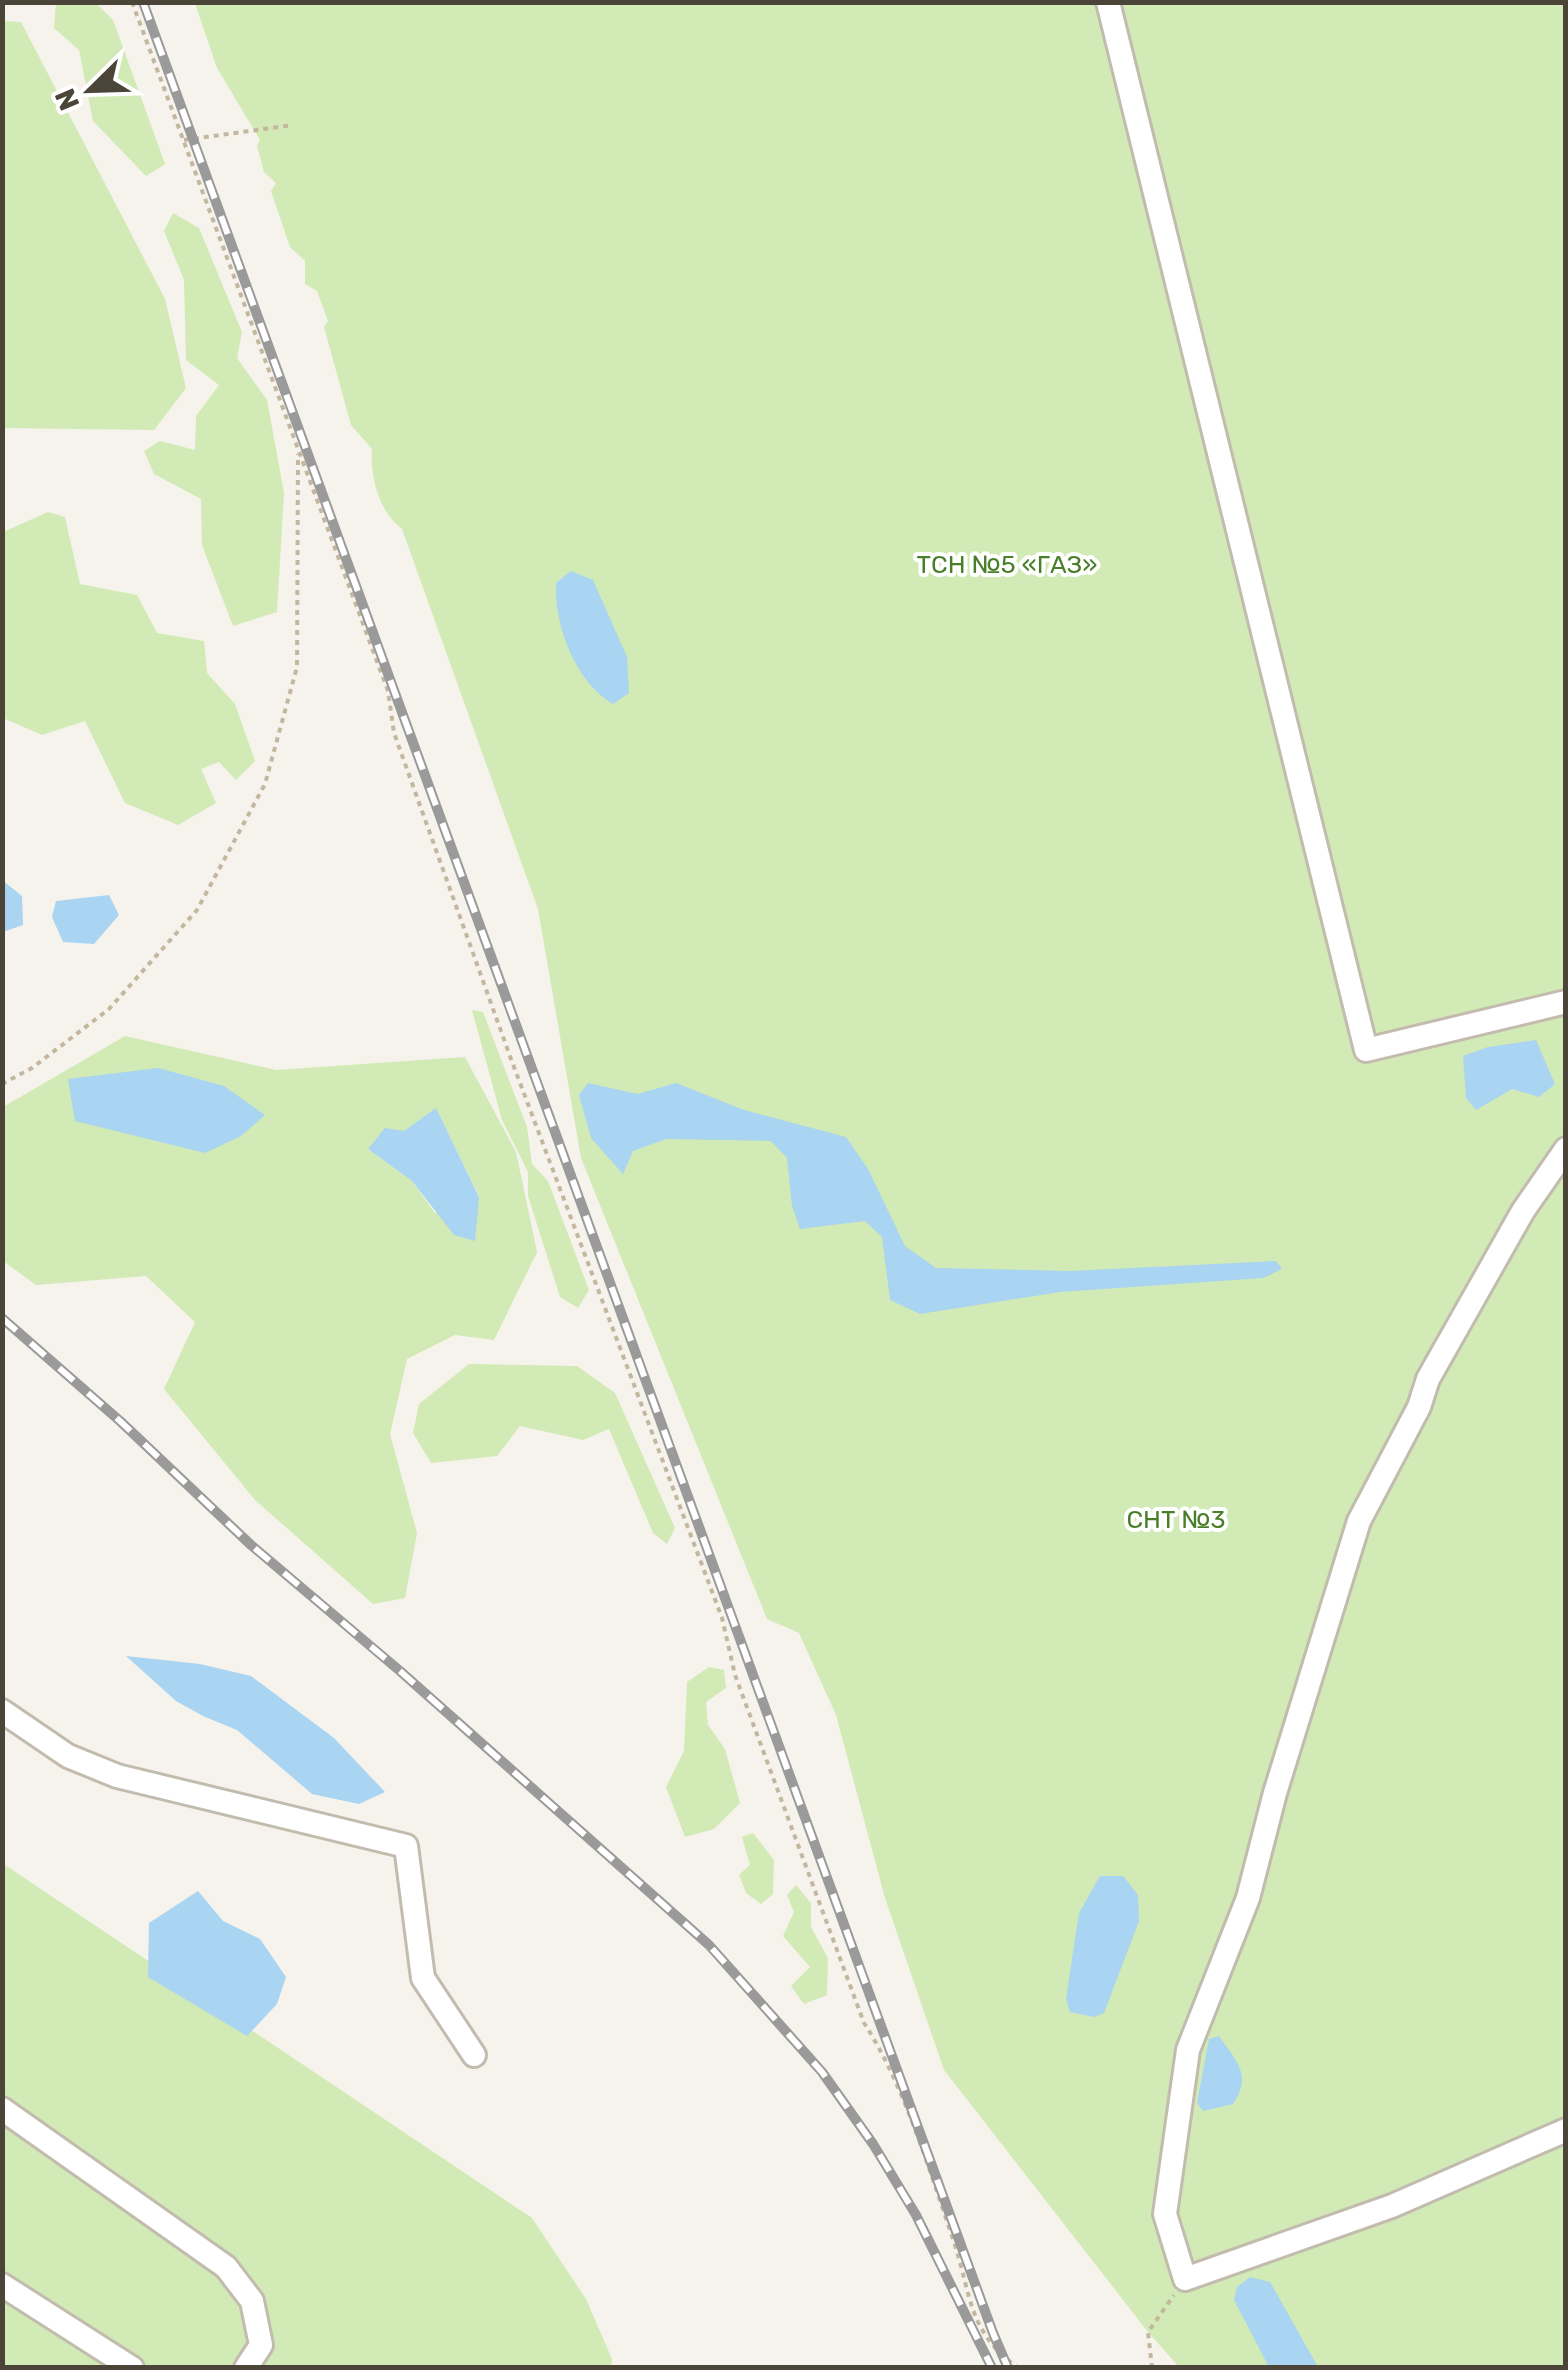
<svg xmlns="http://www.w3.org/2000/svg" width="1568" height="2370" font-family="Rubik,sans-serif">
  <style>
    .green { fill: #d2eab5; fill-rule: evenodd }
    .water { fill: #a9d4f2 }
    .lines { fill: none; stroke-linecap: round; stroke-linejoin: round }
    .minor-casing { stroke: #c2bbae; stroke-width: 28 }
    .path { stroke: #c4b79f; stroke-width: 4; stroke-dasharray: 5 5; stroke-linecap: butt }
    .minor { stroke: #fff; stroke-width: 22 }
    .rail-casing { stroke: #9a9a9a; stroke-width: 10 }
    .rail { stroke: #fff; stroke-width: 6; stroke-dasharray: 19; stroke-linecap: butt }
    .labels { text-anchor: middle; stroke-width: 8; stroke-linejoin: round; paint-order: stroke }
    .park-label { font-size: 25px; fill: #4a7f2a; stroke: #fff }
  </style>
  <rect width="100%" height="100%" fill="#f6f3ec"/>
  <g class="green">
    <path d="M56,3h40l17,17 52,144 -19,12 -53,-55 -14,-71 -25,-22z"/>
    <path d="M195,3h1370v2364h-386l-31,-35 -204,-262 -59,-172 -49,-183 -37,-82 -32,-14 -186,-461 -43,-249 -136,-380c-23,-17 -32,-52 -30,-80l-21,-24 -27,-98 4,-6 -11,-30 -12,-7v-23l-15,-14 -19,-56 5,-8 -12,-11 -7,-26 3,-6 -43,-72z"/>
    <path d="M2,21l19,1 144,277 21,89 -32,42 -151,-2z"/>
    <path d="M173,213l26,15 43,104 -5,26 30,42 17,93 -7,119 -44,14 -31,-81 -1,-46 -47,-25 -10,-23 16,-10 35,9 1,-34 23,-31 -33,-25 -2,-80 -20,-49z"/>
    <path d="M48,512l17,5 15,67 57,11 20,38 47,8 3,32 28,31 20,57 -19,19 -17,-18 -18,7 15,34 -38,22 -53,-22 -40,-82 -43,14 -39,-17v-186z"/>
    <path d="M472,1010l11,2 44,115 5,37 16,17 41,109 -11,18 -18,-11 -32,-101v-24l-26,-52z"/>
    <path d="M125,1036l151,34 189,-13 51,95 21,100 -43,88 -39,-5 -48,24 -17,75 27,99 -12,65 -32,6 -118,-104 -91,-111 31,-67 -49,-46 -110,9 -33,-24v-154zM224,1086l-19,67 -62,-17zM436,1109l43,87 -44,17 -23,-32 -44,-32 17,-20 18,3z"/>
    <path d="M469,1364l108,2 38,27 60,135 -8,16 -14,-11 -44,-104 -26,11 -63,-14 -23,30 -66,7 -18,-30 6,-29z"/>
    <path d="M709,1667l15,3 2,18 -20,14 2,23 17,24 15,54 -26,26 -29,8 -19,-50 18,-36 3,-69z"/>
    <path d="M753,1833l21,27 -1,34 -12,10 -15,-11 -7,-18 11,-10 -8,-28z"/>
    <path d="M2,1863l530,355 54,81 26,60 -1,8h-608z"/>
    <path d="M796,1885l15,18v24l17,31 -1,37 -23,9 -13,-18 19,-19 -27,-31 11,-24 -7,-17z"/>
  </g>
  <g class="water">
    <path d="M571,571l22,9 34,77 2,36 -16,11c-38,-22 -59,-79 -57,-121z"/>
    <path d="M2,880l20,16 1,29 -20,7z"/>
    <path d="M109,895l10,20 -25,29 -31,-2 -11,-25 4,-16z"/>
    <path d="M1536,1040l19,44 -16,13 -27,-8 -36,21 -10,-12 -3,-42 25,-9z"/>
    <path d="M158,1068l66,18 41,29 -24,21 -36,17 -130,-32 -7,-42z"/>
    <path d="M588,1083l50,11 38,-11 68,27 102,27 22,32 37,77 31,22 134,3 206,-10 6,8 -19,9 -203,14 -140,22 -30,-14 -8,-63 -17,-16 -65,8 -8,-23 -5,-48 -16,-17 -105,-2 -33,12 -10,23 -32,-36 -12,-43z"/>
    <path d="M436,1108l43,89 -4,44 -21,-6 -42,-54 -44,-32 17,-21 19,3z"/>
    <path d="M126,1656l74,8 51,12 83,62 51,54 -26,12 -47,-10 -75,-64 -34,-14 -27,-15z"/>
    <path d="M1100,1876h23l15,19 1,26 -35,92 -10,4 -24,-5 -4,-13 13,-86z"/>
    <path d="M198,1891l25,30 37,18 26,38 -9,27 -30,32 -99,-59 1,-54z"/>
    <path d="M1219,2036c17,25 34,39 14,68l-30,7 -6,-8 12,-64z"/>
    <path d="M1250,2277l20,5 48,85h-49l-35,-67 3,-13z"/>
  </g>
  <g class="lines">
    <defs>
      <g id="minor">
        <path d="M1108,2l258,1048 200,-48"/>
        <path d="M1566,1149l-43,62 -95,168 -9,28 -60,114 -84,272 -27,105 -60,152 -23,164 20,65 207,-73 174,-76"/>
        <path d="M2,1711l66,45 49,20 289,70 17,132 51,77"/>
        <path d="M2,2109l224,158 26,34 9,44 -15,23"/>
        <path d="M2,2285l130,83"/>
      </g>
    </defs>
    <use href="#minor" class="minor-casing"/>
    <g class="path">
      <path d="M132,2l256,689 6,42 117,326 211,559 13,57 129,348c40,61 66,149 90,219 18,55 13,88 64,126"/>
      <path d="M184,140l109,-15"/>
      <path d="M2,1084l30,-16 77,-59 88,-99 68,-126 32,-117 1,-213"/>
      <path d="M1152,2368l-4,-36 26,-37"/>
    </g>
    <use href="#minor" class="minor"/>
    <defs>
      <g id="rail">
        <path d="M143,2l850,2331 15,35"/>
        <path d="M2,1318l118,103 131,124 149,126 309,274 113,127 51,72 43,71 76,153"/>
      </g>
    </defs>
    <use href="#rail" class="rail-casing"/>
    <use href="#rail" class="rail"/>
  </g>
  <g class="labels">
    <g class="park-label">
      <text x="1007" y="573">ТСН №5 «ГАЗ»</text>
      <text x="1176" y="1528">СНТ №3</text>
    </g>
  </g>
  <rect width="1568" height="2370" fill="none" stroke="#4b4439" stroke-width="10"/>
  <g transform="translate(90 90) rotate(247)" stroke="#ffffff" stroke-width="8" paint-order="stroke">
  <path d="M0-8L18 38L0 25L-18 38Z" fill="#4b4439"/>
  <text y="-15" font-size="28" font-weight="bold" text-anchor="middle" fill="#4b4439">N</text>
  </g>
</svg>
